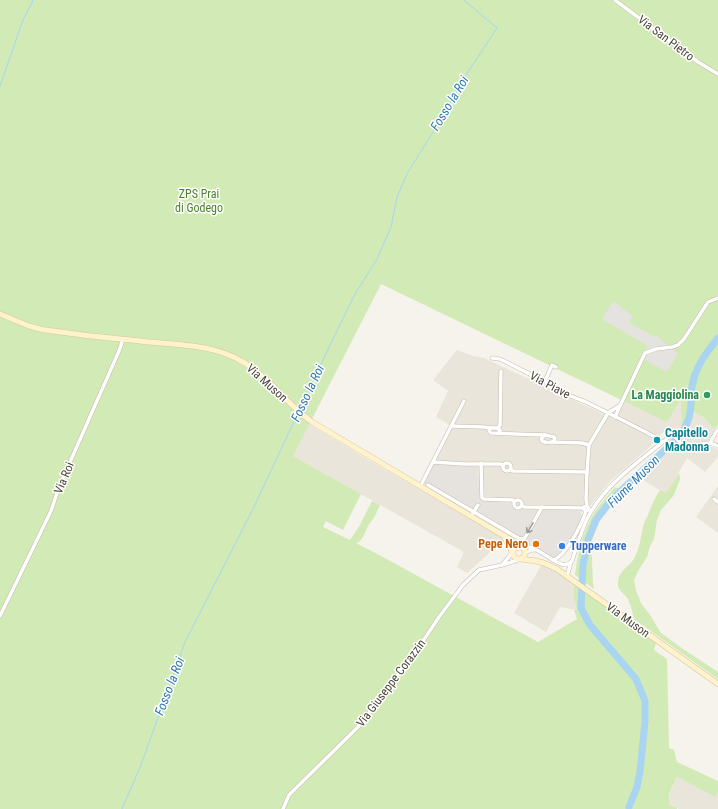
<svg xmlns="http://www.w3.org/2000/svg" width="718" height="809" font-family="'Roboto Condensed',sans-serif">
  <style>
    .residential { fill: #eae5da }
    .industrial { fill: #e6e2dd }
    .green { fill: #d2eab5 }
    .parking { fill: #e5e3e0 }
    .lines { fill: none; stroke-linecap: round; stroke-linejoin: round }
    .stream { stroke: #a9d4f2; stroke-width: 1 }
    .river { stroke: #a9d4f2; stroke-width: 7 }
    .minor-casing { stroke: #c2bbae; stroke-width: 4.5 }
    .secondary-casing { stroke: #d6c79b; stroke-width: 6 }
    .minor { stroke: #fff; stroke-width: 3.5 }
    .secondary { stroke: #fff3cd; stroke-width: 5 }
    .oneway { stroke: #9c9892 }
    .leisure-dot { fill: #2e9e5b; stroke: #fff; stroke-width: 1.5 }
    .culture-dot { fill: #0f9aa8; stroke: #fff; stroke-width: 1.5 }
    .food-dot { fill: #e8710a; stroke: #fff; stroke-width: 1.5 }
    .shop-dot { fill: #3f7fe0; stroke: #fff; stroke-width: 1.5 }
    .labels { text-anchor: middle; stroke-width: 3; stroke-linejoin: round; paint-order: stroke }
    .street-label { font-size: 12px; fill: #4b4439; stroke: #fff }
    .park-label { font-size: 12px; fill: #4a7f2a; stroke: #fff }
    .leisure-label { font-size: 12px; font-weight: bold; fill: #27864d; stroke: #fff; text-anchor: end }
    .culture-label { font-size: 12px; font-weight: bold; fill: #0d838f; stroke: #fff; text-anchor: start }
    .food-label { font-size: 12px; font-weight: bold; fill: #c56008; stroke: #fff; text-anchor: end }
    .shop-label { font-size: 12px; font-weight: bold; fill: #366cbe; stroke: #fff; text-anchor: start }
    .water-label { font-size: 13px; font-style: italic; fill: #2e7ab2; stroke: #fff }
  </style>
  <rect width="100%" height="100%" fill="#f6f3ec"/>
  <g class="residential">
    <path d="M457,350l16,6 11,2 130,61 29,-58 39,35v23l-1,6 -3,8 -2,-3 -5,-1 -9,4 -12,14 -39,33 -21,26 -9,6 -4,-1h-41l-24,-2 -30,-9 -50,-39 18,-36 -14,-8 12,-26 -15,-11z"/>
    <path d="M695,412l15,11 5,6 -7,12 -17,3h-7l-4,-4 5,-7 3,-13z"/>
    <path d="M300,417l12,9 60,36 133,77 -38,34 -10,-6 7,-15 -178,-100z"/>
    <path d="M678,442l10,5 10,-1h11l3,1 6,3v7l-13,15 -18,-14 -21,36 -28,-17 -1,-1z"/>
    <path d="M718,486v47l-22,-16z"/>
    <path d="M543,562l31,21v15l3,12 -17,-3 -14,25 -32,-19z"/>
    <path d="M677,777l38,19 3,-5v18h-39l-13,-7z"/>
  </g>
  <path class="industrial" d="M432,461l43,6 8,33 26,4 4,5 23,2h41l4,1 1,5 -6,14 -13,21 -6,5 -6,1 -127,-74z"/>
  <g class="green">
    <path d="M0,0h718v425l-3,4 -11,-11 -9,-6 -7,8 -3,13 -3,4 -4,-4c6,-11 3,-22 3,-34l-14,23 -286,-138 -88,172 68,38 -18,36 -17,-9 -3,6 27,13 10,-15 12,-24 8,4 -5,11 -7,10 -5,11 -4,5 -3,1 27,14 155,85 39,-23 -3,-9h3l-3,-12v-15l82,60 -2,7 13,9 2,89 5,2 3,12 41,19v10l-2,6 -39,-20 -8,17v10l8,4v1h-677z"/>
    <path d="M679,473l1,6 -6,16 -13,15 -4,10 -3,19 -4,7 -3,11 -9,14 -4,9 2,10 5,13 9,12 11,18 22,16 35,23v7l-84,-60c-1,-5 -4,-17 -6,-20 -5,-7 -11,-8 -10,-18 1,-10 11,-15 16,-22 6,-11 7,-24 10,-36 1,-3 3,-5 4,-8 4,-10 6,-16 12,-25l6,3z"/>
    <path d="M615,487l7,3 -14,11 -17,41 2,41 1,6 -19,-14c2,-19 8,-45 19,-62 6,-9 14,-18 21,-26z"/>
  </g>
  <path class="parking" d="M613,301l20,15 -4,6 25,15 3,-1 21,18 -11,18 -25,-14 6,-12 -46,-27z"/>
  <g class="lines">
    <g class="stream">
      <path d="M0,86l23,-66 10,-19 -1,-1"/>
      <path d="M300,409l30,-64 25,-51 22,-35 14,-32 6,-30 11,-25 34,-54 24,-43 31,-47 -33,-28"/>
      <path d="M122,809l19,-44 44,-123 68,-133 45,-96"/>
      <path d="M628,809l1,-2"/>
    </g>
    <path class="river" d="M629,807l8,-20 3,-15 5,-51v-20l-9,-22 -46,-54 -9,-17 2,-43 5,-25 8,-20 17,-22 69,-64c3,-7 7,-13 8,-21 2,-10 0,-21 3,-31 4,-18 14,-30 25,-44"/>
    <defs>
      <g id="minor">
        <path d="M615,0l83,62 20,12"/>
        <path d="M492,358l8,1 57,29c9,8 20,10 31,15 22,11 45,22 67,34l7,5"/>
        <path d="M545,381l7,-16 4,2"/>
        <path d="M615,417l5,-11 25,-53 11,-4 16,-2 6,-2 6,-6 24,-37 10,-4"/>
        <path d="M451,426l33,1 7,1"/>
        <path d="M498,428l2,-3 1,-54"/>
        <path d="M498,433l2,-2v-1l-3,-2h-6l-2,2 1,2 1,1 54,2"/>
        <path d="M545,435l9,2 1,1 -1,3c-5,3 -19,1 -9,-6z"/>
        <path d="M552,442l30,1 7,2"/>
        <path d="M710,443l6,-11 2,-2"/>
        <path d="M433,462l31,2h36l3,1"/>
        <path d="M481,463l1,35 2,1 29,1 1,2"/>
        <circle cx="507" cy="467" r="4"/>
        <path d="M510,469l3,2 74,1"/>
        <path d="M428,485l92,54 5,-1 17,-31"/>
        <path d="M420,487l44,-86"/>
        <path d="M714,499l4,3"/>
        <circle cx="518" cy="504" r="4"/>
        <path d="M587,505l-1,-6 1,-27 2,-27 19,-32 3,-2 8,-5"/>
        <path d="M521,506l4,1 59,1"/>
        <path d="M473,513l5,-8"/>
        <path d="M520,547c12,-3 23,7 33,13 13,-4 29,-36 33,-49l2,-1 1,-1 -2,-3 -3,1v2l2,2"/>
        <path d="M512,553l-10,12 16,-5"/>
        <path d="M525,553l6,-3h4"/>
        <path d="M553,560c7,4 13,8 19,1 5,-15 9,-30 16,-44 18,-34 52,-56 81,-80l3,-2 2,1 9,9 4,1 23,-3 8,3"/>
        <path d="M567,576l3,-10v-3"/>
        <path d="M0,616l51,-105 8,-24 60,-136 4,-12"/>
        <path d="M283,809l6,-14 70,-69 58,-76 22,-33 24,-32 16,-15 23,-5"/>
      </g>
      <g id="secondary">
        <path d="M0,314l29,12 11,3c35,6 72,9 109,13 32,3 66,3 94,20 18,10 31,26 46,40 7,8 15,14 23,20l204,121 3,4"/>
        <path d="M505,538l7,14"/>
        <circle cx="519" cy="553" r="6"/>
        <path d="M521,559l15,2 8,2 13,6 161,115"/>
      </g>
    </defs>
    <use href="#minor" class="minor-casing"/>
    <use href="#secondary" class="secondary-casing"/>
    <use href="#minor" class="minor"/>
    <use href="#secondary" class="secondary"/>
  </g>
  <defs><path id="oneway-shaft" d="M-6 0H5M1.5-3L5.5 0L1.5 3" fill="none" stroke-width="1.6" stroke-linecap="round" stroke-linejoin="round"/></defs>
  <use class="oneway" href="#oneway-shaft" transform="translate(530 528) rotate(120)"/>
  <circle class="leisure-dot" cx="707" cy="395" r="4"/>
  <circle class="culture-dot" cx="657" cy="440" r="4"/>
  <circle class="food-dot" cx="536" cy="544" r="4"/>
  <circle class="shop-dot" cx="562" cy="546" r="4"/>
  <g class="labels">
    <g class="street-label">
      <text transform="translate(666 38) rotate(37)" y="4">Via San Pietro</text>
      <text transform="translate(267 383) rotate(42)" y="4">Via Muson</text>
      <text transform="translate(550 385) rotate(28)" y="4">Via Piave</text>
      <text transform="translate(64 478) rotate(-67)" y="4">Via Roi</text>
      <text transform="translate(628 620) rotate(36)" y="4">Via Muson</text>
      <text transform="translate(391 683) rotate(-53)" y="4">Via Giuseppe Corazzin</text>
    </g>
    <g class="park-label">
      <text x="199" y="198">ZPS Prai<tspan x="199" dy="14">di Godego</tspan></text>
    </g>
    <g class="leisure-label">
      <text x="699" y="399">La Maggiolina</text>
    </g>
    <g class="culture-label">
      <text x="665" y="437">Capitello<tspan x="665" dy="14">Madonna</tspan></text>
    </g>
    <g class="food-label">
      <text x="528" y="548">Pepe Nero</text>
    </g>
    <g class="shop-label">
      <text x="570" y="550">Tupperware</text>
    </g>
    <g class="water-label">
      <text transform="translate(449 103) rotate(-59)" y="5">Fosso la Roi</text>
      <text transform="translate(307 393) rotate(-65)" y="5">Fosso la Roi</text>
      <text transform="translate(633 481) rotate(-45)" y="5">Fiume Muson</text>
      <text transform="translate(169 686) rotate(-69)" y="5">Fosso la Roi</text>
    </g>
  </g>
</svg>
